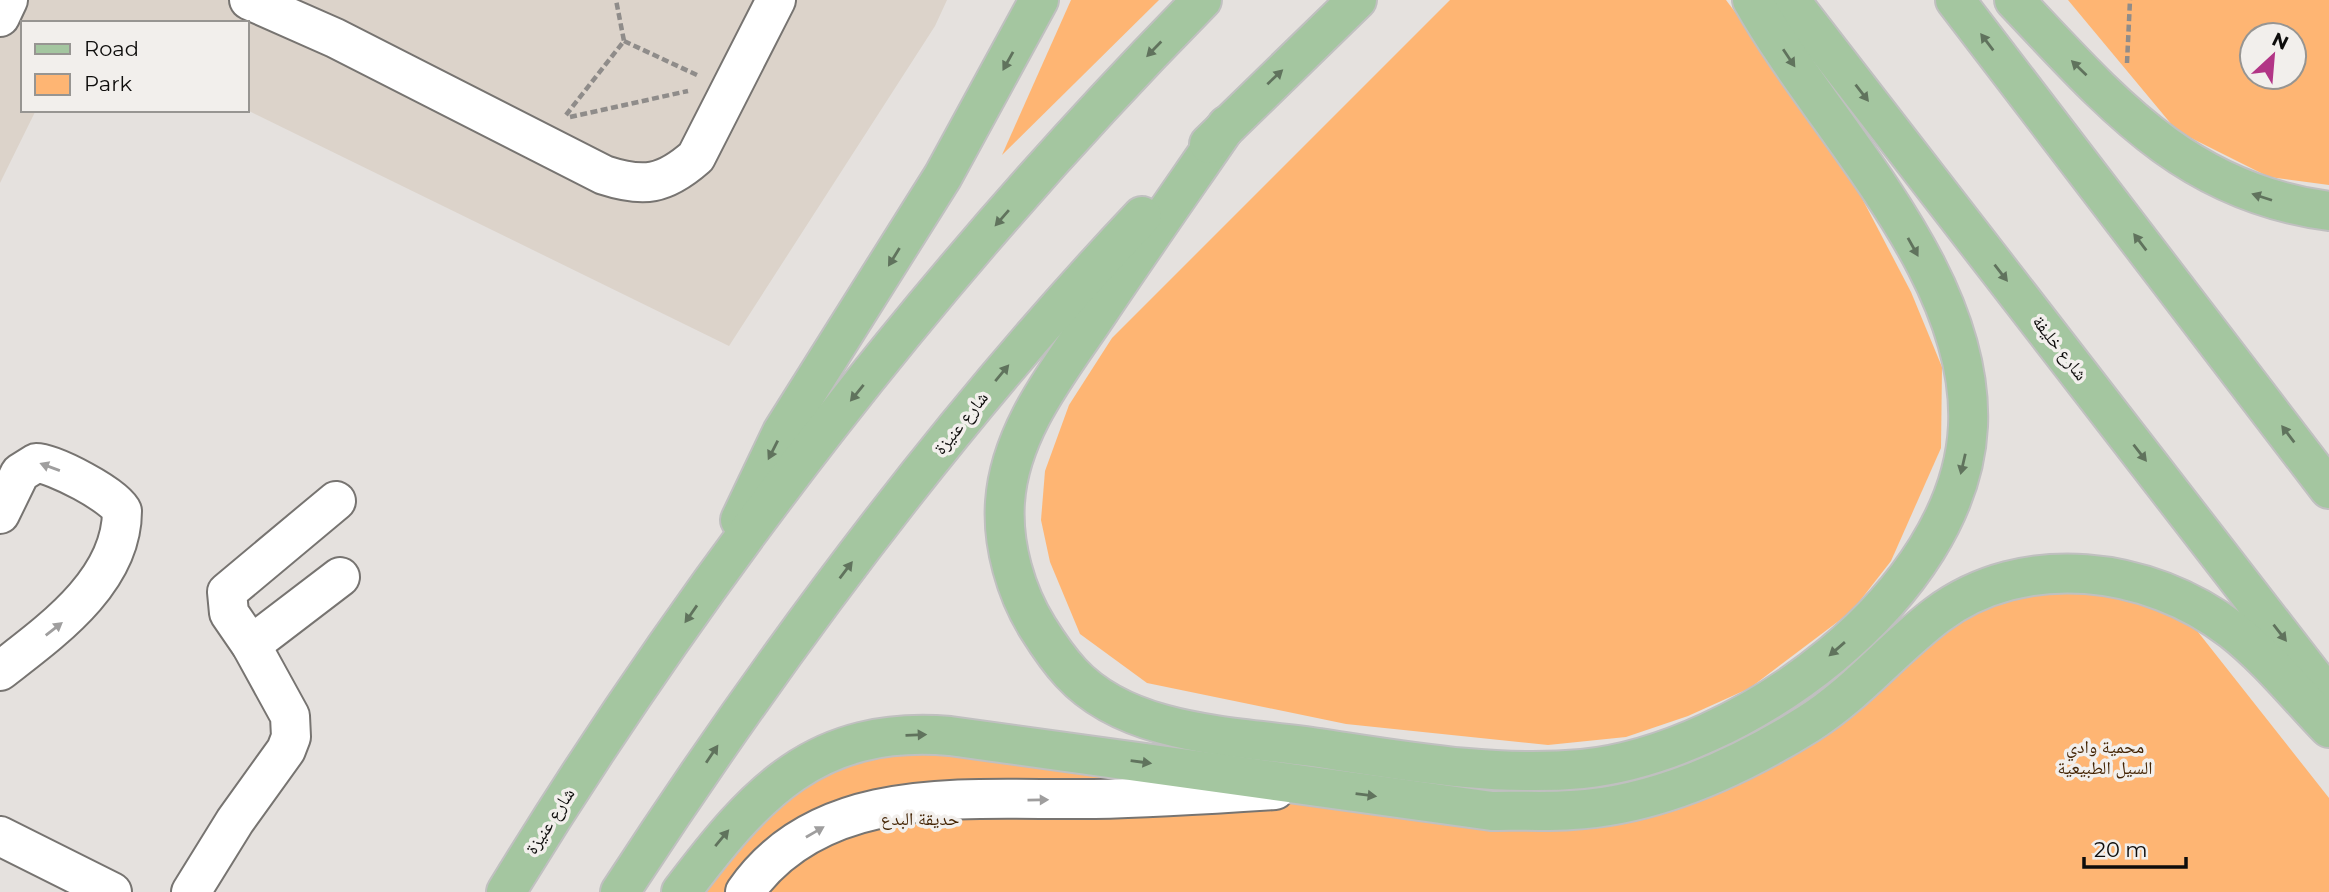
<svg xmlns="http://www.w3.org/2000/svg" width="2329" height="892" font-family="Montserrat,'Noto Naskh Arabic',sans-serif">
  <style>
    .built { fill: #dcd3ca }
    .green { fill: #feb573; fill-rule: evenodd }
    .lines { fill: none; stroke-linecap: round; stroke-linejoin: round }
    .minor-casing { stroke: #777471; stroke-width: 42 }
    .major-casing { stroke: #c0c0c0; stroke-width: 42 }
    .path { stroke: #8f8c8a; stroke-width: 4.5; stroke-dasharray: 7 3.5; stroke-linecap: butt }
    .minor { stroke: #fff; stroke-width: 38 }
    .major { stroke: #a4c6a0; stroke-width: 38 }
    .oneway { fill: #60735d }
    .oneway2 { fill: #9f9e9e }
    .labels { text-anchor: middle; stroke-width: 7; stroke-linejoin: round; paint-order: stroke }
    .street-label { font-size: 18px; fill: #0e0d0c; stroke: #f2efec }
    .park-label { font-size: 18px; fill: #442505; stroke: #f2efec }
  </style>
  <rect width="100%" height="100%" fill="#e5e1de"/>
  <path class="built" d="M0,0h947l-12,26 -206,320 -482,-236v-87h-224v87h13l-36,73z"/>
  <g class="green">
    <path d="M1071,0h88l-157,155z"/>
    <path d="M1450,0h276l105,139 80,153 31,75 -1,81 -50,113 -39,50 -102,77 -62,28 -62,21 -78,8 -202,-21 -199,-41 -67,-49 -30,-72 -9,-42 4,-49 24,-66 43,-67z"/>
    <path d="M2068,0h261v185l-60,-8 -92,-46zM2252,35h42v42h-42z"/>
    <path d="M2045,581l140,31 13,20 131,166v94h-1634l50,-70 70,-48 68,-25 735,66 317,-185z"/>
  </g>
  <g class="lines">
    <defs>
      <g id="minor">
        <path d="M249,0l86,38 269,137c40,13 60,10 92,-18l80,-157"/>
        <path d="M0,17l8,-17"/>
        <path d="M0,514l20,-41 16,-10c17,0 80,33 86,48 0,71 -72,121 -122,160"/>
        <path d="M251,645l89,-68"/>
        <path d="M0,836l112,56"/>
        <path d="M191,892l44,-71 51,-71 5,-13 -1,-21 -39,-71 -22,-32 -2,-21 109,-91"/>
        <path d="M745,892c77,-112 232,-91 349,-93 61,-1 121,-5 181,-9"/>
      </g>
      <g id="major">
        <path d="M1790,0l539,697"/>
        <path d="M1955,0l374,489"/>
        <path d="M2014,0c95,100 170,192 315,211"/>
        <path d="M1227,125c-42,61 -84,121 -125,182 -39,59 -92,121 -97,195 -3,43 11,91 33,126 10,16 20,31 33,45 59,64 168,63 248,75 87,13 175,29 263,21 158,-16 378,-173 386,-343 7,-155 -145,-299 -216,-426"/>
        <path d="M1209,144l148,-144"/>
        <path d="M740,520l42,-88 161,-256 96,-176"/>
        <path d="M506,892c196,-321 432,-624 696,-892"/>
        <path d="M620,892c155,-238 326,-469 522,-676"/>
        <path d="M681,892c75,-99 134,-167 269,-156l542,75c27,-1 53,1 80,-1 82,-4 167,-43 236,-86 48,-30 84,-75 129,-109 87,-65 212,-49 295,15 36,28 66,66 97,98"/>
      </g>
    </defs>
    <use href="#minor" class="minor-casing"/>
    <use href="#major" class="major-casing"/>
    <g class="path">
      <path d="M624,41l75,35"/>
      <path d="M2127,63l3,-63"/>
      <path d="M566,115l58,-74 -8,-41"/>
      <path d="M570,117l118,-26"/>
    </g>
    <use href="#minor" class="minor"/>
    <use href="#major" class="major"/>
  </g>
  <defs><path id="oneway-solid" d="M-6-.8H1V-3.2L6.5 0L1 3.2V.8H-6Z" transform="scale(1.75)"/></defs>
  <g class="oneway">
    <use href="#oneway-solid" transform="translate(1987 42) rotate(-127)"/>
    <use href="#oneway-solid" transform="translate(1154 49) rotate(134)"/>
    <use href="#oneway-solid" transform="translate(1789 58) rotate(56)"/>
    <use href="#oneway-solid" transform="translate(1008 61) rotate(119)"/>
    <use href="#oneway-solid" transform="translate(2079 68) rotate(-136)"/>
    <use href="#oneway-solid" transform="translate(1275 77) rotate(-43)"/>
    <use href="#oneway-solid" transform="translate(1862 93) rotate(52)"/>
    <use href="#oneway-solid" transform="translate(2262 197) rotate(-162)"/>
    <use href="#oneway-solid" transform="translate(1002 218) rotate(131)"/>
    <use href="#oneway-solid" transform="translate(2140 242) rotate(-127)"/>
    <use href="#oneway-solid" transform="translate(1913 247) rotate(61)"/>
    <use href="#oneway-solid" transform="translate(894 257) rotate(122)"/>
    <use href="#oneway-solid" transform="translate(2001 273) rotate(52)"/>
    <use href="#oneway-solid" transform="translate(1002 373) rotate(-50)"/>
    <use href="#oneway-solid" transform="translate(857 393) rotate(129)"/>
    <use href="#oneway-solid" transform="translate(2288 434) rotate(-127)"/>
    <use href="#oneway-solid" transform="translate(773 450) rotate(117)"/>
    <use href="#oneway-solid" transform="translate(2140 453) rotate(52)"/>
    <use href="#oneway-solid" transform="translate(1963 464) rotate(103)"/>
    <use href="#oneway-solid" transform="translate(846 570) rotate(-53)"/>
    <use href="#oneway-solid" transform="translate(691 614) rotate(125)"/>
    <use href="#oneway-solid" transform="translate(2280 633) rotate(52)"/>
    <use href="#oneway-solid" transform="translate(1837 649) rotate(139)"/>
    <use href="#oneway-solid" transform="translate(916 735) rotate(-2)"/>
    <use href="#oneway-solid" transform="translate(712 754) rotate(-56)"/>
    <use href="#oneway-solid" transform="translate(1141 762) rotate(8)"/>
    <use href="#oneway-solid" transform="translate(1366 795) rotate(7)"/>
    <use href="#oneway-solid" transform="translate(722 838) rotate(-50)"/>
  </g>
  <g class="oneway2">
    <use href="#oneway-solid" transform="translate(50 467) rotate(-160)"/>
    <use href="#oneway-solid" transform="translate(54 629) rotate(-38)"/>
    <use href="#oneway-solid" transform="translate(1038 800) rotate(-1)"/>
    <use href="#oneway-solid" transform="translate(815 832) rotate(-30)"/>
  </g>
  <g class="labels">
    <g class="street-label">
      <text transform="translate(2060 348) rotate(52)" y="6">شارع خليفة</text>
      <text transform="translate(961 423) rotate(-51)" y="6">شارع عنيزة</text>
      <text transform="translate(550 821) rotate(-57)" y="6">شارع عنيزة</text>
    </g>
    <g class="park-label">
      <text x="2105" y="753">محمية وادي<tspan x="2105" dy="21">السيل الطبيعية</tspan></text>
      <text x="920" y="825">حديقة البدع</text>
    </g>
  </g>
  <rect x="21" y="21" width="228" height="91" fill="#f2efec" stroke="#979592" stroke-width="2"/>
  <rect x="35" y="44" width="35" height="10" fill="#a4c6a0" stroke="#979592" stroke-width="2"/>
  <text x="84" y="56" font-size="21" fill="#0e0d0c">Road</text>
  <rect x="35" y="74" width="35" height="21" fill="#feb573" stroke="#979592" stroke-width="2"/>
  <text x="84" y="91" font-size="21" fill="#0e0d0c">Park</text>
  <g transform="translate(2273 56) rotate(26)"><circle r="33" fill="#f2efec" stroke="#979592" stroke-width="2"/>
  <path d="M0-5L12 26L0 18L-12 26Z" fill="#b23586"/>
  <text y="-10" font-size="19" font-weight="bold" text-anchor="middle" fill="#0e0d0c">N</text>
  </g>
  <path d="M2084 857v10h102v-10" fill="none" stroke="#0e0d0c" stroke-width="3.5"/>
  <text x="2094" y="857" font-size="21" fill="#0e0d0c" stroke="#f2efec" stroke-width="5" paint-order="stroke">20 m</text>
</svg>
